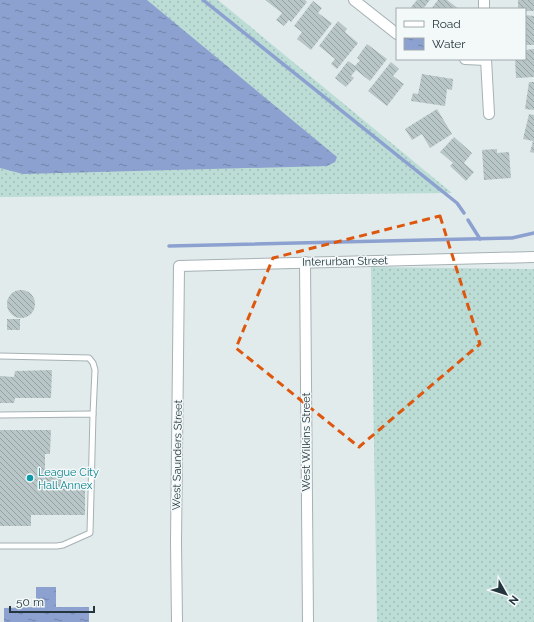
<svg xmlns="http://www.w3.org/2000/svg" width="534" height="622" font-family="Raleway,sans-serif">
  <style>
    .grass { fill: url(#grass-dots) }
    .water { fill: url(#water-ripples) }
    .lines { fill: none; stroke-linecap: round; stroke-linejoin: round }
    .stream { stroke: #8ca1cf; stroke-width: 3.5 }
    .building { fill: url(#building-back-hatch) }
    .service-casing { stroke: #a5b1b4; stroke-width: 7 }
    .minor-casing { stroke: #a5b1b4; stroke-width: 12 }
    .service { stroke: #fff; stroke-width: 5 }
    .minor { stroke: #fff; stroke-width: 10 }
    .marked { fill: none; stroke: #de570e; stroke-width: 3; stroke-dasharray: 8 5; stroke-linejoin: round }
    .culture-dot { fill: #0f9aa8; stroke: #f3f8f9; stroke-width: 1.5 }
    .labels { text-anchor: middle; stroke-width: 3; stroke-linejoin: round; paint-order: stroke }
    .street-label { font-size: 11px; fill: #23363d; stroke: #f3f8f9 }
    .culture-label { font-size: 11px; fill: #0d838f; stroke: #f3f8f9; text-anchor: start }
  </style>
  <defs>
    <pattern id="grass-dots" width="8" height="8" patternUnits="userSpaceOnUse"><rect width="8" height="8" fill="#bcdcd6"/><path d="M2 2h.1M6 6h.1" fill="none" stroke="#a1bdb9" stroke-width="1.8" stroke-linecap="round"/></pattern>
    <pattern id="water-ripples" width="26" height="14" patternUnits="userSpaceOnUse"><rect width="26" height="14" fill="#8ca1cf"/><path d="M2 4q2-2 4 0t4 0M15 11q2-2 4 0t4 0" fill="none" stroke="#7284a9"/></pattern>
    <pattern id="building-back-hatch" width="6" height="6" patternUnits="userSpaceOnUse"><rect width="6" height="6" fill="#b8c6c7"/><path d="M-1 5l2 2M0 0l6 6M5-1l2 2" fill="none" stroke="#95a2a3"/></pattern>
  </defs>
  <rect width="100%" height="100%" fill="#e2ebec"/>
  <g class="grass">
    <path d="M5,0h213l234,193 -452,4v-194z"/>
    <path d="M371,267l163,2v353h-157z"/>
  </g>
  <g class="water">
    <path d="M0,0h147l190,157 -2,5 -8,4 -304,8 -23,-6z"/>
    <path d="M36,587h20v20h33v15h-85v-14l32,-1z"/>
  </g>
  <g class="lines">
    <g class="stream">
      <path d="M203,0l254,203 7,10"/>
      <path d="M468,220l12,19"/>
      <path d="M169,246l343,-8 22,-5"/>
    </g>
  </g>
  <g class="building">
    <path d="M265,0h40l2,2 -16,20 -2,-2 -5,6 -8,-6 6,-7z"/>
    <path d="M417,0h13l-7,9h-10l-2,-2z"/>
    <path d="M438,0h9l12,9h-28z"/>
    <path d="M518,0h16v11h-9v-2h-7z"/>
    <path d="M313,1l9,7 -4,5 14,10 -21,27 -14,-11 5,-7 -8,-6z"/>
    <path d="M525,15l9,1v29h-9z"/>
    <path d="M338,21l9,8 -2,3 13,11 -21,26 -6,-5 4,-5 -16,-13z"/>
    <path d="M367,44l20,15 -17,22 -14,-11 -5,6 3,2 -8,9 -11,-9 13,-17 7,5 5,-6 -3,-2z"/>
    <path d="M534,49v28l-18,1 -1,-19h10v-9z"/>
    <path d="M391,62l8,7 -6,7 11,8 -17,22 -19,-15z"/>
    <path d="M422,74l31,5 -1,11 -5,-1 -2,17 -34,-5 2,-8 5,1z"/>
    <path d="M529,82h5v28l-9,-1z"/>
    <path d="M437,109l15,25 -22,14 -8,-14 -10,6 -7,-11z"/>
    <path d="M529,114l5,1v38l-4,-1 3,-11 -10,-2z"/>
    <path d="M454,137l18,16 -8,10 10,9 -8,9 -16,-15 3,-3 -13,-11z"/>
    <path d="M497,149v4l12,-1 2,26 -27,2 -2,-30z"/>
    <circle cx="21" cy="304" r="14"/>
    <rect x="7" y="319" width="13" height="11"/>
    <path d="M52,370l-1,28h-36l-1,5h-14v-27l14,1 1,-6z"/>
    <path d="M0,430h51l-1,24h-5v18h16v13h24v30h-54v11h-31z"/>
  </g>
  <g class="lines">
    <defs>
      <g id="service">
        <path d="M0,356l89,2 4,5 2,7 -2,44"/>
        <path d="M0,415l93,-1 -3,119 -27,12 -6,1h-57"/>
      </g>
      <g id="minor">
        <path d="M354,0l43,34"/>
        <path d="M484,0v9"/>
        <path d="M465,59l21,1"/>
        <path d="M486,59l3,55"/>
        <path d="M305,262l3,360"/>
        <path d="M177,622l-1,-80 3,-276 355,-9"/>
      </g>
    </defs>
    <use href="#service" class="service-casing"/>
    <use href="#minor" class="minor-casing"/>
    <use href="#service" class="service"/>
    <use href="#minor" class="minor"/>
  </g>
  <path class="marked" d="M440,216l40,128 -121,103 -123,-99 37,-90z"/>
  <circle class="culture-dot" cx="30" cy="478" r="4"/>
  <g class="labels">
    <g class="street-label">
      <text transform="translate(345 261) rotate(-1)" y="4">Interurban Street</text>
      <text transform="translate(306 442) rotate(-90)" y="4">West Wilkins Street</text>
      <text transform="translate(177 455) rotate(-89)" y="4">West Saunders Street</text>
    </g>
    <g class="culture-label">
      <text x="38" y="476">League City<tspan x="38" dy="13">Hall Annex</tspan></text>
    </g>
  </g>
  <rect x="396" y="8" width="130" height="52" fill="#f3f8f9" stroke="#a0aaae"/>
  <rect x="404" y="21" width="20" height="6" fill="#ffffff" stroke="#a0aaae"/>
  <text x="432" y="28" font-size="12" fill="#23363d">Road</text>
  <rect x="404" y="38" width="20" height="12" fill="url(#water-ripples)" stroke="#a0aaae"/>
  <text x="432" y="48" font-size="12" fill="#23363d">Water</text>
  <g transform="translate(506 594) rotate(129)" stroke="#f3f8f9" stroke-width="3" paint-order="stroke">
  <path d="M0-3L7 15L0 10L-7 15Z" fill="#23363d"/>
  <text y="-6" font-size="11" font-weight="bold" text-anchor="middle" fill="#23363d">N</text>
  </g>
  <path d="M10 606v6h84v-6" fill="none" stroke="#23363d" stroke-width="2"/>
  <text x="16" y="606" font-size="12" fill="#23363d" stroke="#f3f8f9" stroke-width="3" paint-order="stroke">50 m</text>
</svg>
